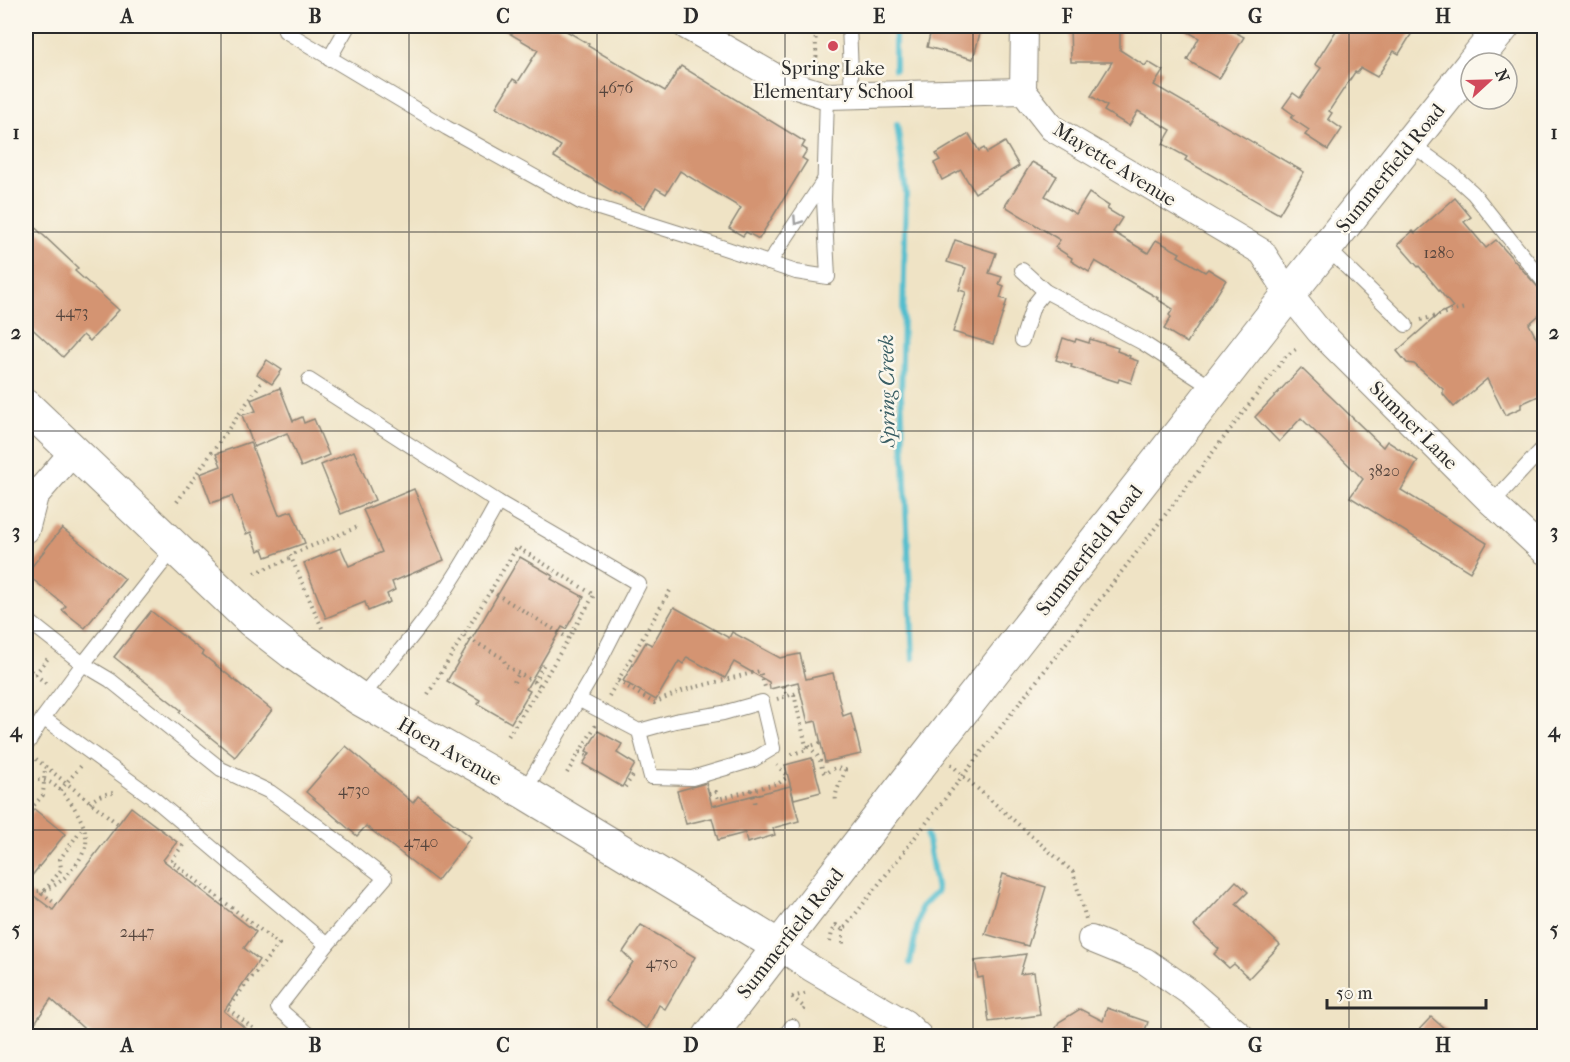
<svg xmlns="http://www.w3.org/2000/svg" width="1570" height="1062" font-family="'IM FELL French Canon',serif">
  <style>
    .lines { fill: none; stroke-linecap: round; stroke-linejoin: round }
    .stream { stroke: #53bece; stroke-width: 6 }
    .building { fill: #d49472 }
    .lane-casing { stroke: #8d8778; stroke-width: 16 }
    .street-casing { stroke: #8d8778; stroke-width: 28 }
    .secondary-casing { stroke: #8d8778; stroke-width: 35 }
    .path { stroke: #8d8778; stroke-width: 4; stroke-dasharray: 1.5 4.5; stroke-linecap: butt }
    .lane { stroke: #fff; stroke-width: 14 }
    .street { stroke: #fff; stroke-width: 26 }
    .secondary { stroke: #fff; stroke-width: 33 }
    .oneway { stroke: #a0a0a0 }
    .grid { fill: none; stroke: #2b2b2b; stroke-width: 1.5; stroke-opacity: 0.55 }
    .poi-dot { fill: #d1495b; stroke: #fbf7ec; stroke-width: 2 }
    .labels { text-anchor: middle; stroke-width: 5; stroke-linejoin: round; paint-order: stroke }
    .number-label { font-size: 16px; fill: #55453d }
    .poi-label { font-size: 20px; fill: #2b2b2b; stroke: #fbf7ec }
    .street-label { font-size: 20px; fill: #2b2b2b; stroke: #fbf7ec }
    .water-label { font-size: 21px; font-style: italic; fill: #395e64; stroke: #fbf7ec }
    .neatline { fill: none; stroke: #2b2b2b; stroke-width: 2 }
    .grid-label { font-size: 20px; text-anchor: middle; font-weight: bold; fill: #2b2b2b }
  </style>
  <rect width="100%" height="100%" fill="#fbf7ec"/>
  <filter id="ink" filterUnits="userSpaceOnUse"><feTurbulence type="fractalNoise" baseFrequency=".0167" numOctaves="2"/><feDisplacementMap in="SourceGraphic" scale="12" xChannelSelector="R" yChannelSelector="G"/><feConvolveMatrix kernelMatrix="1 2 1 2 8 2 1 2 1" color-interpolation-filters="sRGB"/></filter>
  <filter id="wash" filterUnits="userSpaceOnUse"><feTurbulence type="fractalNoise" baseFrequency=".008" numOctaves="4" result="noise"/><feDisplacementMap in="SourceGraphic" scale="24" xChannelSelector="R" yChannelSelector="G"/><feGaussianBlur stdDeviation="1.35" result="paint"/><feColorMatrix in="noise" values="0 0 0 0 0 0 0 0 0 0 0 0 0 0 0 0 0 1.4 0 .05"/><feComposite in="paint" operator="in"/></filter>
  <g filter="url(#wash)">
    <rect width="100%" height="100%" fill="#efe3c5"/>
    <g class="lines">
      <g class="stream">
        <path d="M895,26v43"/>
        <path d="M897,124l9,69 -5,202 12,263"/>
        <path d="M910,963l11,-56 16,-16 -10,-56"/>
      </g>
    </g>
    <g id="blocks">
      <g class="building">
        <path d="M497,26h61l31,18 -1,2 77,45 16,-25 124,76 -3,5 5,3 -5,8 5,3 -48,78 -13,-7 -3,4 -14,-8 12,-20 -61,-37 -14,23 -10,-6 -12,20 -24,-15 -1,2 -65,-38 7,-11 -65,-39 17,-28 5,3 20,-32z"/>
        <path d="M932,26h50l-9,33 -46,-12z"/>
        <path d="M1070,26h50v24l25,16 3,-4 15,9 -9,14 150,87 -25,42 -94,-54 2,-3 -24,-13 8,-14 -33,-19 -9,15 -25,-15 3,-5 -16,-10 21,-34h-41z"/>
        <path d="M1178,26h46l20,11 -25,42 -32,-19 12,-22z"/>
        <path d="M1339,26h61l12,7 -13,21 -5,-3 -17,26 -16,-9 -4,5 -2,-1 -26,39 3,2 -4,6 14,10 -14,21 -23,-15 4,-5 -18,-12 3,-3 -11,-8 10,-14 7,5 21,-30 -6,-4z"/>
        <path d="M969,134l10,17 5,-3 3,5 18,-11 14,24 -44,27 -14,-23 -19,10 -8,-17 6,-3 -4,-6z"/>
        <path d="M1032,162l25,14 -12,20 31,18 13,-21 20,13 -2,3 15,9 -9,14 35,21 8,-13 24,13 -2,3 27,16 3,-3 18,11 -39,63 -23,-14 7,-12 -2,-2 4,-6 -16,-10 1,-1 -63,-37 -6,11 -18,-11 1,-3 -17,-11 5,-7 -55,-34z"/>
        <path d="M1455,198l16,19 -7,5 22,26 10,-8 49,55v15l-16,14 16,31v38l-24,11v4l-16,7 -18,-36 -33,28 -11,-13v-5l-29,-25 -7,-1 -10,-12 42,-37 14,-7 -34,-41 -1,1 -20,-23 15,-13 2,2z"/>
        <path d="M26,219l52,49 -3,3 44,39 -29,31 -7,-6 -20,22 -37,-34z"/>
        <path d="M955,240l41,13 -7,20 13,4 -3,7 5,2 -4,12 7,2 -14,44 -40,-12 13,-40 -7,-2 7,-22 -19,-6z"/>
        <path d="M1063,338l12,4 1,-3 13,4 1,-4 28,9 -1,3 13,5 -1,2 9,3 -7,22 -12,-4 -1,3 -47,-15 1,-2 -16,-5z"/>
        <path d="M267,360l15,10 -10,14 -15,-10z"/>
        <path d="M1301,368l82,79 4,-6 31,20 -17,29 86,53 -17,29 -120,-75 13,-18 -62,-61 -22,24 -24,-25z"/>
        <path d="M280,388l13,33 9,-4 2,6 10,-4 15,36 -28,12 -14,-34 -33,14 -12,-32 14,-4 -5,-11z"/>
        <path d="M250,442l29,73 13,-4 13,32 -39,14 -3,-8 -5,2 -7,-19 -5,2 -14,-38 -21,7 -11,-29 21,-8 -5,-12z"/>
        <path d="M354,451l21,49 -34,14 -20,-49z"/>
        <path d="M414,489l30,71 -52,22 3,8 -8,4 3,8 -22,9 -3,-9 -39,16 -22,-55 37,-15 8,18 33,-14 -19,-42z"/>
        <path d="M62,528l63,51 -40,49 -23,-18 4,-4 -40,-32z"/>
        <path d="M520,557l33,19 -2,3 33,18 -18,32 -4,-2 -36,62 4,2 -19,32 -33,-19 2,-4 -33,-19z"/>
        <path d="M674,607l55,31 3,-6 48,26 20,-4 6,25 27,-6 10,43 8,-3 10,41 -36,8 -9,-41 -8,2 -10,-41 -28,7 -1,-7 -35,-20 -9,16 -38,-21 -4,7 -4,-3 -23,39 -33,-19 23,-39 6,3z"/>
        <path d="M151,611l52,41 -1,2 70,56 -37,47 -56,-45 2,-2 -67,-53z"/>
        <path d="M598,731l24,13 -5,9 18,11 -13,23 -39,-23 7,-11 -4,-2z"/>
        <path d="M346,746l67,57 5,-7 53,41 -34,44 -71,-55 -9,10 -51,-44z"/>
        <path d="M812,758l9,34 -27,7 -9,-34z"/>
        <path d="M706,783l6,23 78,-20 9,35 -26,7 2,7 -28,8 -2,-10 -27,7 -6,-22 -26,6 -9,-33z"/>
        <path d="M131,807l46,35 -14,18 93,72 -12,16 15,12 -35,51 31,25h-163l-41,-37 -25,37v-146l27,20z"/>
        <path d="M34,809l31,25 -39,49v-62z"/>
        <path d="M1003,874l43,13 -18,59 -43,-12z"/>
        <path d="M1236,881l12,11 -12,12 44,41 -31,33 -15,-14 -5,4 -15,-14 5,-5 -25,-23z"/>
        <path d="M641,925l54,32 -30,52 -6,-4 -12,24 -41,-28 27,-39 -10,-10z"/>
        <path d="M1026,954l-6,20 14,-2 6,43 -51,7 -6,-45 -5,1 -3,-17z"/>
        <path d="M1107,1008l41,14 -5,14h-91l7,-14 21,-13 23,12z"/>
        <path d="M1431,1017l22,19h-40z"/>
      </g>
    </g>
  </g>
  <g filter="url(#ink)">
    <use href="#blocks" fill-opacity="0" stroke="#8d8778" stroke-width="1.5"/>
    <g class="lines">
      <defs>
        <g id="lane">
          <path d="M288,26l-3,5 162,97 133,74 108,34 108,36 32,5 -4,-77 3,-104"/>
          <path d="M849,26l3,70"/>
          <path d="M329,59l19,-33"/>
          <path d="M1410,143l41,30 22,20 71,89"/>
          <path d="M1326,247l80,78"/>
          <path d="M769,263l56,-84"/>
          <path d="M1022,270l23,21 98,52 71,46"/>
          <path d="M1022,340l11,-34 12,-15"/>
          <path d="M309,380l189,122"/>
          <path d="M1492,503l52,-56"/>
          <path d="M175,547l-92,117 27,16 111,89 49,23 49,35 66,51 -58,67 -49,63 32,28"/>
          <path d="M26,619l57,45 -40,54 -17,28"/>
          <path d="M360,699c18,-23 38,-45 56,-68 32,-40 57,-84 82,-129l141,82 -47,92 -68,116"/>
          <path d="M578,699l61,32 12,46 41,1 61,-18 20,-12 -11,-46 -39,11 -48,8 -36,10"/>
          <path d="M43,718l109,79 175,148"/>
          <path d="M785,1036l7,-10"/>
        </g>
        <g id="street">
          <path d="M686,26l93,53 17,7 31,10 196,-5 29,37 210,124 27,42 30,37 173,172 52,48"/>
          <path d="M1023,91l1,-65"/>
          <path d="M26,530l9,-34 38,-44"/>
          <path d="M1091,939l54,22 46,32 50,43"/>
          <path d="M780,947l31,21 94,55 14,13"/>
        </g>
        <g id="secondary">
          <path d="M1473,63l30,-37"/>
          <path d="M26,406l226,215 40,31 68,47 164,93 256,155"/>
          <path d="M710,1036l198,-256 381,-486 182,-228"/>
        </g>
      </defs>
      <use href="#lane" class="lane-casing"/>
      <use href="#street" class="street-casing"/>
      <use href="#secondary" class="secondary-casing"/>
      <g class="path">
        <path d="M815,26l2,44"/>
        <path d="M1421,320l44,-12"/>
        <path d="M177,502l86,-122"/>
        <path d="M255,573l37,-15"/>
        <path d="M491,591l77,47"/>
        <path d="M322,628l-32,-73 70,-29"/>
        <path d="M464,636l39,22 3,8 35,20"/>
        <path d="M26,667l22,18"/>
        <path d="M35,674l14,-17"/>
        <path d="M618,681l36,22 30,-13 76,-19 5,16"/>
        <path d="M514,682l5,-9"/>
        <path d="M534,682l11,-20"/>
        <path d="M784,686l3,10"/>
        <path d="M428,694l89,-147 77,48 -50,85 -37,58"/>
        <path d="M794,694l7,-2"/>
        <path d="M609,696l62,-107"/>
        <path d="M777,699l17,-5 13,56 -19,5"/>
        <path d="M809,746c3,4 7,7 9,11 4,5 2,10 7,17 7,-6 11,-7 20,-4 -3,12 -11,20 -9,33"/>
        <path d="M807,747l14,-4"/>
        <path d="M580,752l8,5"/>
        <path d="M36,759l82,65"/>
        <path d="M951,764l12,12 110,96 13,47"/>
        <path d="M567,773l29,-48"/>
        <path d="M26,780c7,0 16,-1 23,2 17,8 40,43 37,62 -4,21 -38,58 -60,44"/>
        <path d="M625,787l9,-13"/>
        <path d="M60,790l21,-24"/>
        <path d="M751,790l4,14"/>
        <path d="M709,794l7,-2 2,7 61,-16 7,-5v-3l-9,-10"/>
        <path d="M90,803c8,-8 16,-10 27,-10"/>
        <path d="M26,814l17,-19 2,-27"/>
        <path d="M183,845l-12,16 108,83 -52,64 36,28"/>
        <path d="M42,893l15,12"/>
        <path d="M26,914l35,-44 -1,-11 23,-32"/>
        <path d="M843,930v17"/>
        <path d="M830,942l2,-10 4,-7 7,5 297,-382 146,-192 10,-7"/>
        <path d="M792,997l13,11 -3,5"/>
        <path d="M792,997l16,-4"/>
      </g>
      <use href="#lane" class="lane"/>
      <use href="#street" class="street"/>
      <use href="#secondary" class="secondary"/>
    </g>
    <defs><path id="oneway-chevron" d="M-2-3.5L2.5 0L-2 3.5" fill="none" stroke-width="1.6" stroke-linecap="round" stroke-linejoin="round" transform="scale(1.5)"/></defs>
    <use class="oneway" href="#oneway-chevron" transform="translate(797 221) rotate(124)"/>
  </g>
  <path class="grid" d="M221,26v1010M409,26v1010M597,26v1010M785,26v1010M973,26v1010M1161,26v1010M1349,26v1010M26,232h1518M26,431h1518M26,631h1518M26,830h1518"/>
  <circle class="poi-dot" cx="833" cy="46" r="6"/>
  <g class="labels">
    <g class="number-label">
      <text x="616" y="93">4676</text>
      <text x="1439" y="258">1280</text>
      <text x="72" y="317">4473</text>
      <text x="1384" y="476">3820</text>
      <text x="354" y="795">4730</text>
      <text x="421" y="847">4740</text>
      <text x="137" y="937">2447</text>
      <text x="662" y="968">4750</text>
    </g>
    <g class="poi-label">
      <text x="833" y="75">Spring Lake<tspan x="833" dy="23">Elementary School</tspan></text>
    </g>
    <g class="street-label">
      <text transform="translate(1115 164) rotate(32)" y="7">Mayette Avenue</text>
      <text transform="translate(1390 168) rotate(-51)" y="7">Summerfield Road</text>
      <text transform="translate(1414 425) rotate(45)" y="7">Sumner Lane</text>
      <text transform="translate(1089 550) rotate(-52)" y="7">Summerfield Road</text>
      <text transform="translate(450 751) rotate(30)" y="7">Hoen Avenue</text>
      <text transform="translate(790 933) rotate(-52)" y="7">Summerfield Road</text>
    </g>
    <g class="water-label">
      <text transform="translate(887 391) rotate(-91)" y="7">Spring Creek</text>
    </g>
  </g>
  <rect width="1570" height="1062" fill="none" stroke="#fbf7ec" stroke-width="66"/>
  <g transform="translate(1489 81) rotate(68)"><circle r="28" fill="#fbf7ec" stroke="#a8a59f" stroke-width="1.5"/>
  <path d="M0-4.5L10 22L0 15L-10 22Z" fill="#d1495b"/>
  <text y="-9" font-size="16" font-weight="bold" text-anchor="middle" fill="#2b2b2b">N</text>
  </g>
  <path d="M1327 999v9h159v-9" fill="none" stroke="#2b2b2b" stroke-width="3"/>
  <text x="1336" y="999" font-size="18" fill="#2b2b2b" stroke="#fbf7ec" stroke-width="4.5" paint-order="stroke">50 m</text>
  <rect x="33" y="33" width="1504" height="996" class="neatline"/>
  <g class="grid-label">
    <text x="127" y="23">A</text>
    <text x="315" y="23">B</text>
    <text x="503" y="23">C</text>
    <text x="691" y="23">D</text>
    <text x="879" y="23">E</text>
    <text x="1067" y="23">F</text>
    <text x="1255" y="23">G</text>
    <text x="1443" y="23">H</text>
    <text x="16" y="139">1</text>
    <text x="1554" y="139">1</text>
    <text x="16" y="339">2</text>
    <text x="1554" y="339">2</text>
    <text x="16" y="538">3</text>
    <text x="1554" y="538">3</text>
    <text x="16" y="737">4</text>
    <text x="1554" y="737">4</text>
    <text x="16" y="936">5</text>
    <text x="1554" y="936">5</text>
    <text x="127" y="1052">A</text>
    <text x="315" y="1052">B</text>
    <text x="503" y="1052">C</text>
    <text x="691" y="1052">D</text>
    <text x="879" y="1052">E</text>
    <text x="1067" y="1052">F</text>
    <text x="1255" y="1052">G</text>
    <text x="1443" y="1052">H</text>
  </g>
</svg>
